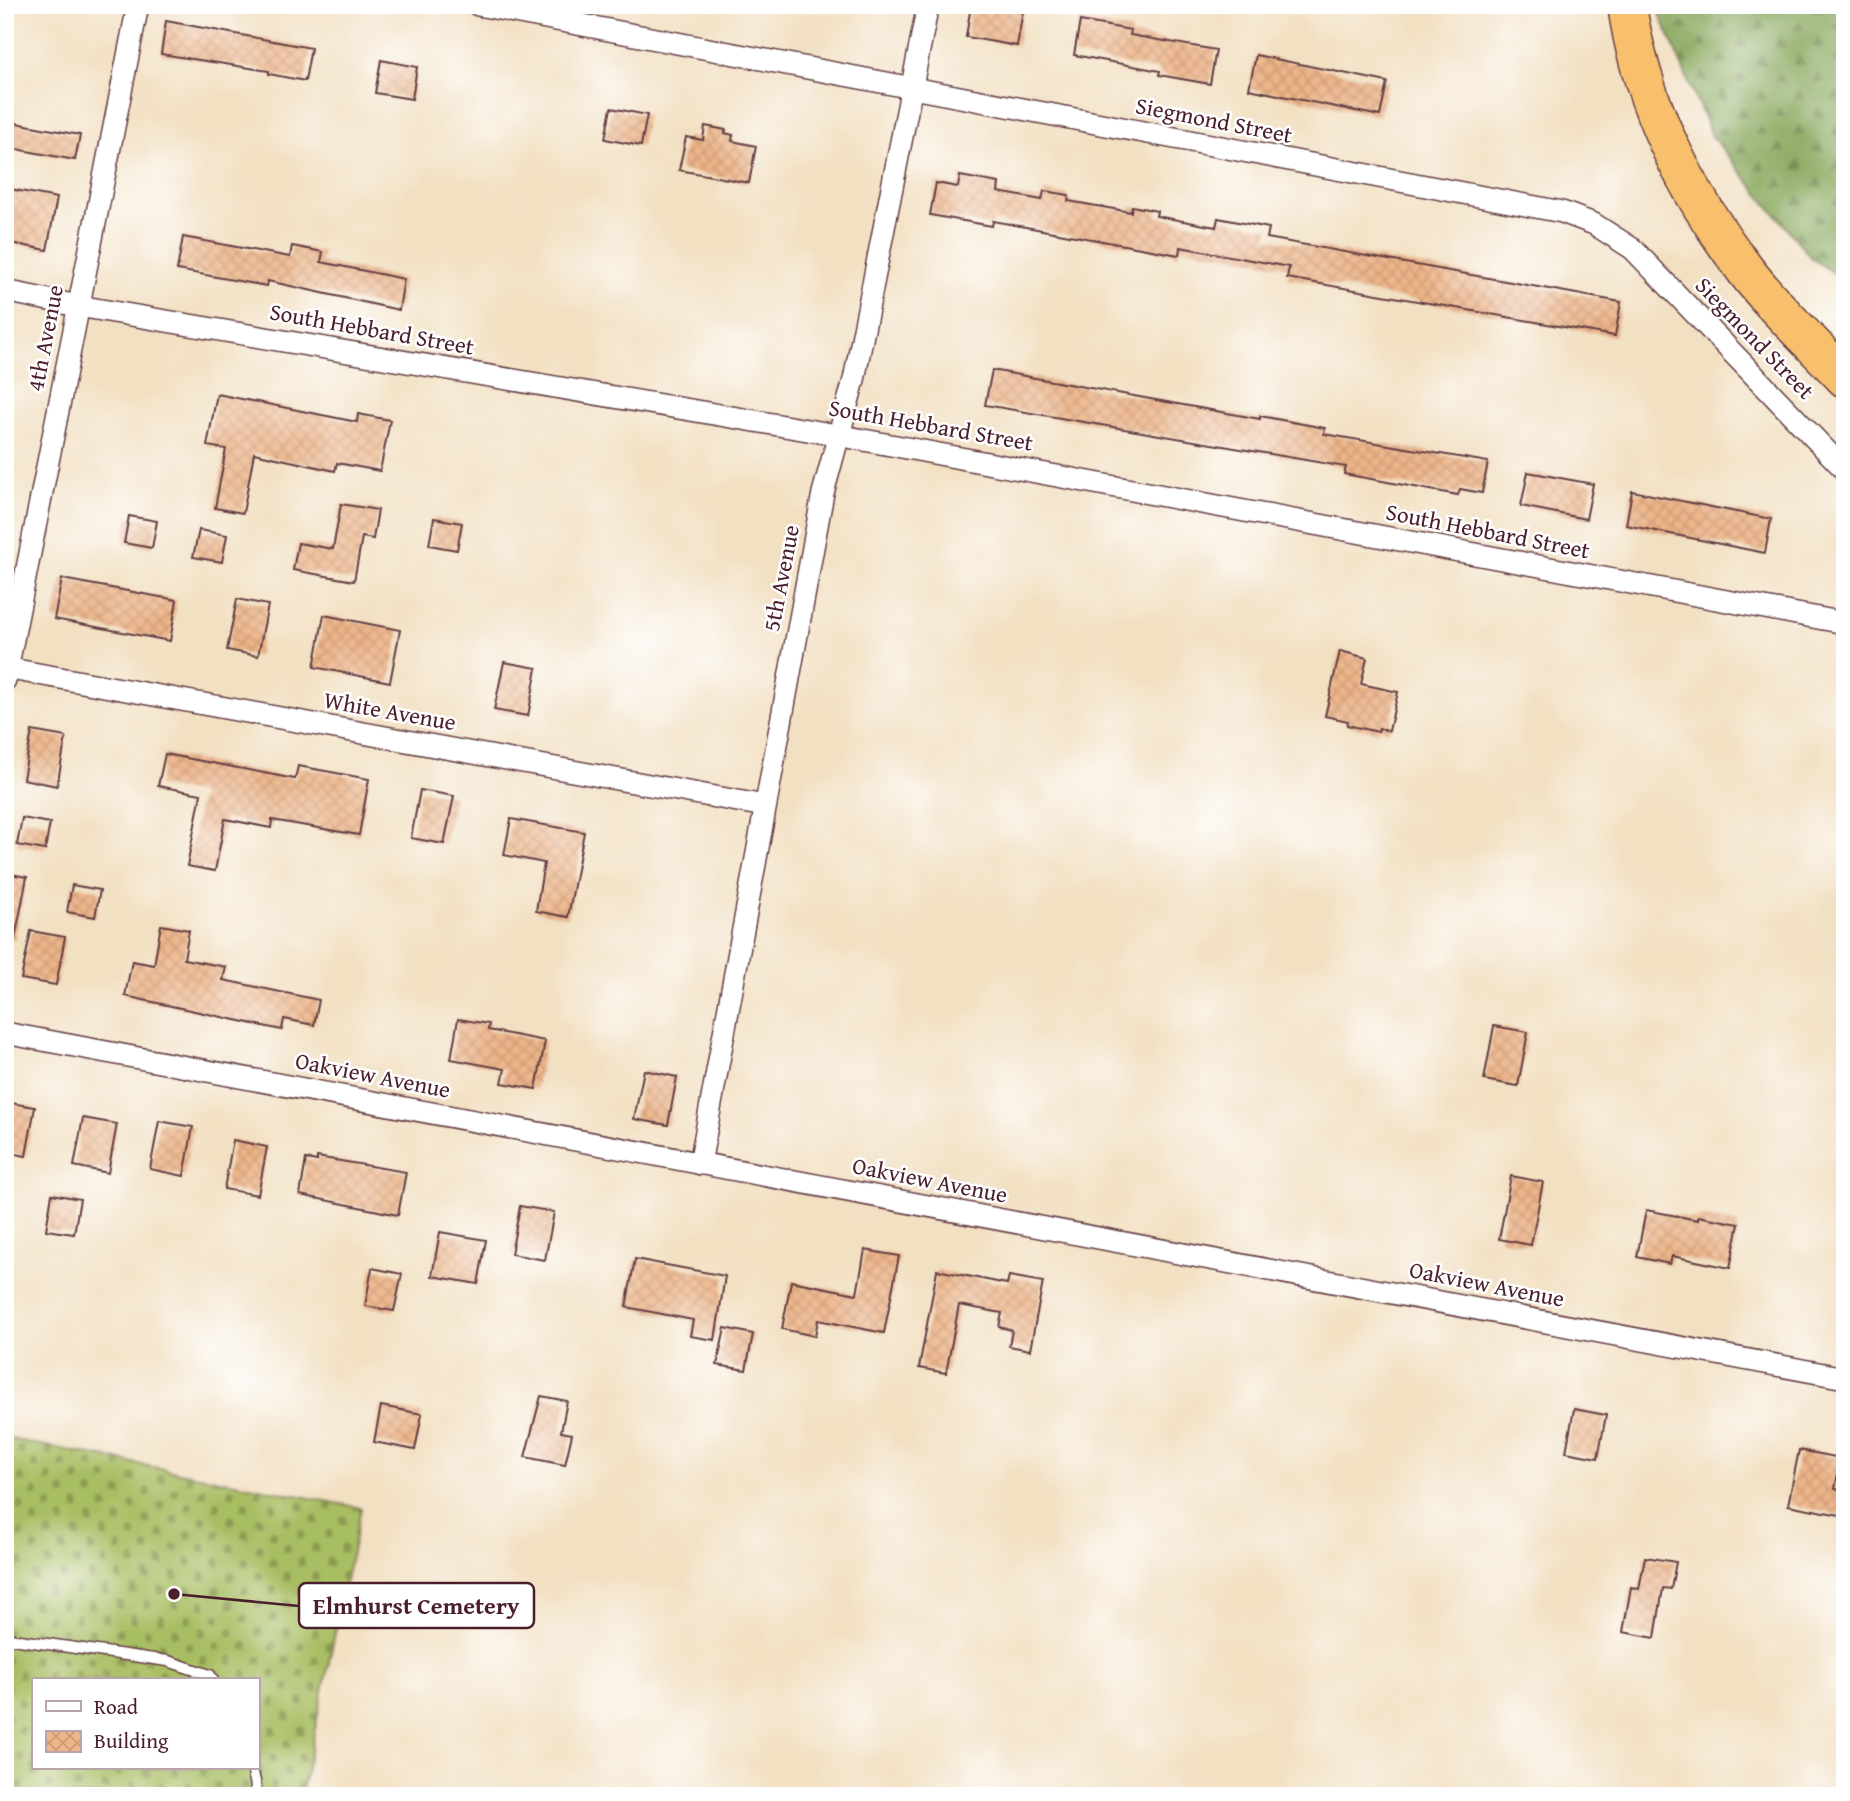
<svg xmlns="http://www.w3.org/2000/svg" width="1850" height="1801" font-family="'Gentium Book Plus',serif">
  <style>
    .forest { fill: url(#forest-firs); stroke: #686242; stroke-width: 2 }
    .cemetery { fill: url(#cemetery-stones); stroke: #796e46; stroke-width: 2; fill-rule: evenodd }
    .building { fill: url(#building-cross-hatch) }
    .lines { fill: none; stroke-linecap: round; stroke-linejoin: round }
    .service-casing { stroke: #633c42; stroke-width: 13 }
    .minor-casing { stroke: #633c42; stroke-width: 24 }
    .motorway-casing { stroke: #633c42; stroke-width: 41 }
    .service { stroke: #fff; stroke-width: 10 }
    .minor { stroke: #fff; stroke-width: 21 }
    .motorway { stroke: #f8bf6c; stroke-width: 38 }
    .labels { text-anchor: middle; stroke-width: 5; stroke-linejoin: round; paint-order: stroke }
    .street-label { font-size: 23px; fill: #4a1f2b; stroke: #fff }
    .leader { fill: none; stroke: #4a1f2b; stroke-width: 2.5 }
    .callout-dot { fill: #4a1f2b; stroke: #fff; stroke-width: 2.5 }
    .callout { fill: #fff; stroke: #4a1f2b; stroke-width: 2.5 }
    .callout-label { font-size: 24px; text-anchor: middle; font-weight: bold; fill: #4a1f2b }
  </style>
  <defs>
    <pattern id="forest-firs" width="22" height="20" patternUnits="userSpaceOnUse" patternTransform="scale(1.75)"><rect width="22" height="20" fill="#86a558"/><path d="M5 1l3.5 6h-7zM16 11l3.5 6h-7z" fill="#708649"/></pattern>
    <pattern id="cemetery-stones" width="16" height="16" patternUnits="userSpaceOnUse" patternTransform="scale(1.75)"><rect width="16" height="16" fill="#a8be62"/><path d="M2 7V4a2 2 0 0 1 4 0v3zM10 15v-3a2 2 0 0 1 4 0v3z" fill="#8b9a51"/></pattern>
    <pattern id="building-cross-hatch" width="8" height="8" patternUnits="userSpaceOnUse" patternTransform="scale(1.75)"><rect width="8" height="8" fill="#edb589"/><path d="M0 0l8 8M0 8l8-8" fill="none" stroke="#cd9b76"/></pattern>
  </defs>
  <rect width="100%" height="100%" fill="#fff"/>
  <filter id="ink" filterUnits="userSpaceOnUse"><feTurbulence type="fractalNoise" baseFrequency=".0143" numOctaves="2"/><feDisplacementMap in="SourceGraphic" scale="14" xChannelSelector="R" yChannelSelector="G"/><feConvolveMatrix kernelMatrix="1 2 1 2 8 2 1 2 1" color-interpolation-filters="sRGB"/></filter>
  <filter id="wash" filterUnits="userSpaceOnUse"><feTurbulence type="fractalNoise" baseFrequency=".00686" numOctaves="4" result="noise"/><feDisplacementMap in="SourceGraphic" scale="28" xChannelSelector="R" yChannelSelector="G"/><feGaussianBlur stdDeviation="1.57" result="paint"/><feColorMatrix in="noise" values="0 0 0 0 0 0 0 0 0 0 0 0 0 0 0 0 0 1.4 0 .05"/><feComposite in="paint" operator="in"/></filter>
  <g filter="url(#wash)">
    <rect width="100%" height="100%" fill="#f2e0c2"/>
    <path class="forest" d="M1656,5h189v275l-33,-21 -101,-124z"/>
    <path class="cemetery" d="M5,1438l356,70 -60,288h-296zM33,1680h224v88h-224z"/>
    <g id="blocks">
      <g class="building">
        <path d="M971,5l52,6 -6,35 -51,-9z"/>
        <path d="M166,21l145,27 -6,33 -36,-7v-3l-108,-17z"/>
        <path d="M1080,21l51,9 -1,5 86,15 -6,34 -51,-9 1,-4 -86,-16z"/>
        <path d="M1256,55l131,27 -7,34 -131,-27z"/>
        <path d="M381,60l36,7 -5,32 -37,-6z"/>
        <path d="M611,108l36,7 -6,31 -36,-7z"/>
        <path d="M5,121l75,14 -5,25 -70,-13z"/>
        <path d="M705,126l21,4 -1,3 8,2 -1,6 24,5 -7,37 -70,-13 7,-33 17,3z"/>
        <path d="M960,176l39,7 -1,9 44,8 2,-9 25,4 -1,6 63,11 1,-6 25,5 -1,5 60,11 2,-9 51,10 -2,10 354,64 -6,34 -328,-58 2,-11 -109,-20 -1,8 -186,-34 -1,5 -62,-11 6,-32 22,4z"/>
        <path d="M5,188l52,10 -10,52 -42,-8z"/>
        <path d="M183,237l107,20 2,-11 31,6 -2,10 83,17 -5,31 -131,-29 -1,5 -90,-16z"/>
        <path d="M992,370l268,49v-3l65,12 -1,6 164,28 -6,31 -22,-4 -2,6 -114,-21 2,-7 -361,-62z"/>
        <path d="M217,394l140,28 1,-8 32,6 -10,51 -43,-8 -2,8 -81,-18 -11,60 -28,-5 11,-59 -19,-3z"/>
        <path d="M1528,472l65,12 -7,35 -65,-13z"/>
        <path d="M1632,491l139,28 -6,34 -139,-28z"/>
        <path d="M341,504l37,6 -5,29 -11,-2 -8,44 -61,-11 5,-27 35,6z"/>
        <path d="M129,516l28,5 -5,27 -28,-5z"/>
        <path d="M434,518l28,5 -5,27 -28,-5z"/>
        <path d="M199,530l28,5 -5,27 -29,-5z"/>
        <path d="M62,579l115,21 -7,41 -116,-22z"/>
        <path d="M237,599l31,6 -10,51 -31,-6z"/>
        <path d="M324,615l76,15 -10,52 -76,-15z"/>
        <path d="M1340,651l27,7 -6,26 37,8 -9,39 -10,-3 -1,4 -31,-7 1,-4 -23,-5z"/>
        <path d="M504,662l33,6 -9,48 -34,-6z"/>
        <path d="M32,731l34,6 -9,49 -34,-7z"/>
        <path d="M165,754l130,25 3,-13 71,13 -10,56 -87,-15 -1,8 -46,-9 -10,52 -28,-5 14,-72 -43,-8z"/>
        <path d="M420,790l34,6 -10,48 -33,-6z"/>
        <path d="M22,818l28,5 -5,27 -28,-5z"/>
        <path d="M511,819l73,13 -16,85 -32,-6 8,-48 -40,-8z"/>
        <path d="M5,873l22,4 -12,62 -10,-1z"/>
        <path d="M72,885l28,5 -5,27 -28,-5z"/>
        <path d="M161,925l28,5 -5,29 42,8 -3,13 96,20 -5,25 -30,-6 -2,11 -157,-34 7,-35 22,4z"/>
        <path d="M31,931l34,6 -9,48 -35,-6z"/>
        <path d="M458,1019l31,5 -1,6 57,11 -9,48 -34,-6 3,-14 -54,-10z"/>
        <path d="M1494,1026l34,6 -10,54 -34,-6z"/>
        <path d="M644,1070l33,7 -9,48 -34,-6z"/>
        <path d="M5,1102l30,5 -9,49 -21,-4z"/>
        <path d="M83,1118l34,6 -9,49 -34,-7z"/>
        <path d="M159,1121l34,6 -9,49 -34,-7z"/>
        <path d="M233,1140l34,7 -9,48 -34,-6z"/>
        <path d="M317,1157l89,15 -8,43 -98,-20 6,-36 11,2z"/>
        <path d="M1511,1176l32,6 -12,63 -32,-6z"/>
        <path d="M52,1194l28,5 -6,35 -28,-4z"/>
        <path d="M520,1206l34,6 -9,48 -34,-6z"/>
        <path d="M1646,1210l52,10v-4l41,8 -9,44 -58,-12 -2,8 -33,-7z"/>
        <path d="M440,1232l46,8 -8,44 -46,-8z"/>
        <path d="M865,1250l34,6 -15,77 -66,-13 -3,16 -33,-7 9,-48 66,13z"/>
        <path d="M635,1259l90,17 -10,64 -25,-4 3,-16 -67,-13z"/>
        <path d="M372,1268l30,6 -8,37 -29,-5z"/>
        <path d="M937,1270l70,14 2,-8 34,6 -13,68 -21,-4 3,-16 -13,-3 3,-14 -43,-8 -13,68 -27,-5z"/>
        <path d="M725,1328l28,6 -7,36 -29,-5z"/>
        <path d="M541,1396l26,5 -6,31 11,2 -7,31 -40,-8z"/>
        <path d="M381,1406l41,8 -7,36 -41,-8z"/>
        <path d="M1574,1409l32,6 -8,43 -32,-6z"/>
        <path d="M1799,1450l42,8 -6,31 10,1v26l-57,-11z"/>
        <path d="M1645,1557l31,5 -5,27 -8,-1 -8,50 -32,-6 8,-45 8,2z"/>
      </g>
    </g>
  </g>
  <g filter="url(#ink)">
    <use href="#blocks" fill-opacity="0" stroke="#633c42" stroke-width="2"/>
    <g class="lines">
      <defs>
        <g id="service">
          <path d="M5,1638l163,23 42,14 3,5"/>
          <path d="M252,1768l4,18 -2,10"/>
        </g>
        <g id="minor">
          <path d="M478,5l1084,207 32,12 39,25 212,221"/>
          <path d="M5,291l73,15 759,129 1008,188"/>
          <path d="M5,668l760,138"/>
          <path d="M5,680l133,-675"/>
          <path d="M5,1033l1840,345"/>
          <path d="M700,1164l123,-671 31,-113 74,-375"/>
        </g>
        <path id="motorway" d="M1627,5c14,100 59,187 119,266 29,38 66,72 99,107"/>
      </defs>
      <use href="#service" class="service-casing"/>
      <use href="#minor" class="minor-casing"/>
      <use href="#motorway" class="motorway-casing"/>
      <use href="#service" class="service"/>
      <use href="#minor" class="minor"/>
      <use href="#motorway" class="motorway"/>
    </g>
  </g>
  <g class="labels">
    <g class="street-label">
      <text transform="translate(1214 120) rotate(11)" y="8">Siegmond Street</text>
      <text transform="translate(372 329) rotate(10)" y="8">South Hebbard Street</text>
      <text transform="translate(45 338) rotate(-79)" y="8">4th Avenue</text>
      <text transform="translate(1755 338) rotate(46)" y="8">Siegmond Street</text>
      <text transform="translate(931 425) rotate(10)" y="8">South Hebbard Street</text>
      <text transform="translate(1488 531) rotate(11)" y="8">South Hebbard Street</text>
      <text transform="translate(781 578) rotate(-79)" y="8">5th Avenue</text>
      <text transform="translate(390 711) rotate(10)" y="8">White Avenue</text>
      <text transform="translate(373 1075) rotate(11)" y="8">Oakview Avenue</text>
      <text transform="translate(930 1180) rotate(11)" y="8">Oakview Avenue</text>
      <text transform="translate(1487 1284) rotate(11)" y="8">Oakview Avenue</text>
    </g>
  </g>
  <path class="leader" d="M174 1594L299 1606"/>
  <circle class="callout-dot" cx="174" cy="1594" r="7"/>
  <rect class="callout" x="299" y="1583" width="235" height="45" rx="7"/>
  <g class="callout-label">
    <text x="416" y="1614">Elmhurst Cemetery</text>
  </g>
  <rect width="1850" height="1801" fill="none" stroke="#fff" stroke-width="28"/>
  <rect x="32" y="1678" width="228" height="91" fill="#ffffff" stroke="#b7a5aa" stroke-width="2"/>
  <rect x="46" y="1701" width="35" height="10" fill="#ffffff" stroke="#b7a5aa" stroke-width="2"/>
  <text x="94" y="1714" font-size="21" fill="#4a1f2b">Road</text>
  <rect x="46" y="1731" width="35" height="21" fill="url(#building-cross-hatch)" stroke="#b7a5aa" stroke-width="2"/>
  <text x="94" y="1748" font-size="21" fill="#4a1f2b">Building</text>
</svg>
